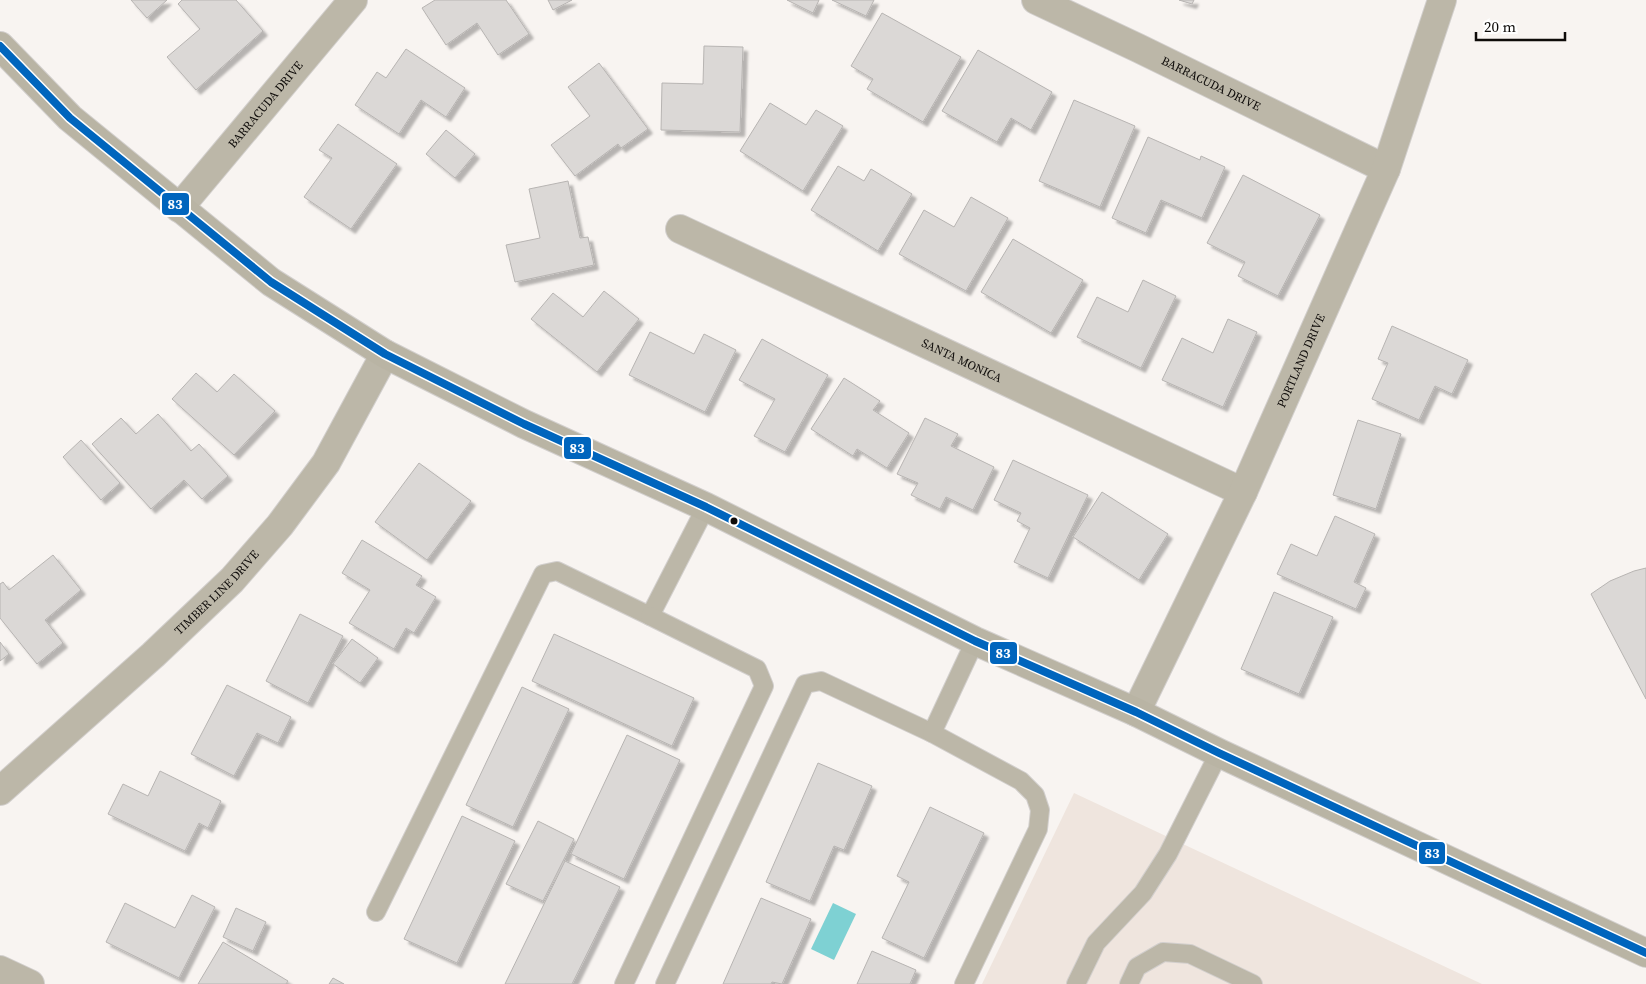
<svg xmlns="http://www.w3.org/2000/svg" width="1646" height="984" font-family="'Source Serif 4',serif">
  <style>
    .built { fill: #efe5de }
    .water { fill: #7ed1d3 }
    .building { fill: #dbd8d6; stroke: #b7b4b2; filter: url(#shadow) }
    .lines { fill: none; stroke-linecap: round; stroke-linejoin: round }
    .lane-casing { stroke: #d2cfcd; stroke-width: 20 }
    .street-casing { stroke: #d2cfcd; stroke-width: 30 }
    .secondary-casing { stroke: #d2cfcd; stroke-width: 30 }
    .lane { stroke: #bcb7a8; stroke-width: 18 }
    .street { stroke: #bcb7a8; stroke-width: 28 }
    .secondary { stroke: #b9b4a4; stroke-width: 28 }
    .bus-1-casing { stroke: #fff; stroke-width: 11 }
    .bus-1 { stroke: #0065bd; stroke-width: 8 }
    .bus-dot { fill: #0e0b09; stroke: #fff; stroke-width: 2 }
    .labels { text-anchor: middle; stroke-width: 5; stroke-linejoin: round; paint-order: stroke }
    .street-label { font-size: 12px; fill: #0e0b09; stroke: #fff }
    .line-badge { stroke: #fff; stroke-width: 2 }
    .badge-label { font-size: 14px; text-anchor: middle; font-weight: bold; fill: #fff }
  </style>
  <defs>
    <filter id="shadow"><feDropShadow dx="4.5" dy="4.5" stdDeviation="1" flood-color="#0004"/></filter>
  </defs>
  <rect width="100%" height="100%" fill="#f8f4f1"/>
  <path class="built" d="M1074,793l408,191h-500z"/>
  <path class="water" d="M833,903l23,11 -22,46 -23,-11z"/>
  <g class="building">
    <path d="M131,0h36l-20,18z"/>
    <path d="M182,0h54l27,31 -67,59 -29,-33 33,-28 -22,-25z"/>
    <path d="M435,0h71l23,34 -31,21 -21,-32 -31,22 -24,-37z"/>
    <path d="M548,0h24l-19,10z"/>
    <path d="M787,0h32l-6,13z"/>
    <path d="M832,0h42l-8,16z"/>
    <path d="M1179,0h15l-2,4z"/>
    <path d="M882,13l79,44 -38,65 -56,-33 6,-10 -22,-13z"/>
    <path d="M704,46l39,1 -3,85 -79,-2 1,-47 41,1z"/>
    <path d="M406,49l59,39 -19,29 -25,-17 -22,34 -44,-29 22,-33 9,6z"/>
    <path d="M978,50l74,42 -21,38 -20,-12 -14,24 -55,-31z"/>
    <path d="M599,63l49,66 -27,19 -3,-4 -43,32 -24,-31 39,-29 -22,-29z"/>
    <path d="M1074,100l61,26 -35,81 -61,-26z"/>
    <path d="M770,103l36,22 10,-15 27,16 -40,65 -63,-40z"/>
    <path d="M338,124l59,40 -46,65 -47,-32 28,-39 -13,-8z"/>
    <path d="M446,130l29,24 -20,24 -29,-24z"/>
    <path d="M1148,137l52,23 1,-4 24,11 -23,51 -41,-18 -15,33 -34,-15z"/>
    <path d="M838,166l26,15 7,-12 41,25 -34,57 -67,-41z"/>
    <path d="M1243,175l77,40 -42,81 -40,-20 7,-14 -38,-19z"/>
    <path d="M568,181l12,57 8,-1 6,28 -79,17 -9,-37 34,-7 -11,-49z"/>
    <path d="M971,197l37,21 -42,73 -67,-37 25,-44 30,17z"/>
    <path d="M1013,239l70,41 -32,53 -70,-41z"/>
    <path d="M1143,280l33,16 -35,72 -64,-31 20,-40 31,15z"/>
    <path d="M604,291l35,28 -42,53 -66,-53 22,-26 30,24z"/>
    <path d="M1228,319l29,13 -34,75 -61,-27 20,-42 31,15z"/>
    <path d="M1392,326l76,34 -16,34 -17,-8 -16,34 -47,-21 16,-36 -10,-4z"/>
    <path d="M650,332l44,22 10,-20 32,16 -31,62 -76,-37z"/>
    <path d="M762,339l66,36 -43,77 -31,-16 21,-37 -36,-19z"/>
    <path d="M196,373l21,19 17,-18 41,37 -41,44 -62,-56z"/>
    <path d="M844,378l36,23 -7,9 36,23 -22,35 -30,-19 -4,7 -42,-27z"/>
    <path d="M158,414l33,37 8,-7 29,32 -26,23 -18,-19 -33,29 -59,-65 29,-26 15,16z"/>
    <path d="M925,418l33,16 -7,12 43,21 -21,43 -27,-13 -6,12 -29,-14 7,-12 -21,-9z"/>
    <path d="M1358,420l43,14 -25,75 -43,-14z"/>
    <path d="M81,440l39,43 -19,17 -38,-43z"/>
    <path d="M1013,460l75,35 -40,83 -34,-16 16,-34 -13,-7 4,-8 -27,-13z"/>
    <path d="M419,463l52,38 -44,59 -52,-38z"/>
    <path d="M1102,492l66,42 -29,46 -66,-43z"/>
    <path d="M1335,516l40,18 -21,48 12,6 -10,21 -79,-35 14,-30 26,12z"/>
    <path d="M362,540l60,36 -6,9 20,12 -22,36 -8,-5 -12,21 -45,-26 21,-33 -28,-17z"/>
    <path d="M53,555l28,35 -36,30 18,23 -26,21 -37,-46v-34l3,-2 6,8z"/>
    <path d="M1646,568v131l-55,-105 19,-13 24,-10z"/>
    <path d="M1274,592l59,25 -34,77 -58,-25z"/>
    <path d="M300,614l43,22 -35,67 -42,-22z"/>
    <path d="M554,634l140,64 -22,48 -140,-65z"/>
    <path d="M352,639l26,19 -18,25 -27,-19z"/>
    <path d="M0,642l9,12 -9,7z"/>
    <path d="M227,685l64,32 -13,26 -21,-10 -23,43 -43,-22z"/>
    <path d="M522,687l47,22 -56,118 -47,-22z"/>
    <path d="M627,735l53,25 -56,119 -53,-25z"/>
    <path d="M818,763l54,23 -28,64 -10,-4 -24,55 -44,-19z"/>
    <path d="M160,771l61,30 -13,27 -9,-5 -14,28 -77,-37 15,-30 25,12z"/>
    <path d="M930,807l54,26 -60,125 -42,-20 27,-56 -12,-6z"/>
    <path d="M462,816l53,25 -58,122 -53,-24z"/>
    <path d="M538,821l36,18 -31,62 -37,-17z"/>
    <path d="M565,861l55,26 -48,97h-67z"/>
    <path d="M192,895l23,12 -36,71 -73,-36 19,-39 50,25z"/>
    <path d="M761,898l50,21 -29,65 -10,-2 -1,2h-48z"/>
    <path d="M236,908l30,14 -13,29 -30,-14z"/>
    <path d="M223,942l65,39 -2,3h-88z"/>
    <path d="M872,951l44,19 -6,14h-53z"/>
    <path d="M333,978l11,6h-15z"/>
  </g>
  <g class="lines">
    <defs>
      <g id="lane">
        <path d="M376,912l167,-338 14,-3 93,45 56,-109"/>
        <path d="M624,984l140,-298 -7,-17 -107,-53"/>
        <path d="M665,984l140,-300 16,-3 111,52"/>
        <path d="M964,984l74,-155 2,-19 -5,-15 -14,-14 -89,-48 43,-92"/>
        <path d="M1076,984l20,-41 47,-50 25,-39 51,-101"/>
        <path d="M1129,984l8,-17 26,-15 27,2 63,30"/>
      </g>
      <g id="street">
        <path id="s1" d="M1036,0l102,48 248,121"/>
        <path id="s2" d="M179,208l174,-208"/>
        <path id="s3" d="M680,229l563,263"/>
        <path id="s4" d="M1136,712l107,-220 143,-323 56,-169"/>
        <path id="s5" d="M0,791l153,-136 79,-75 48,-55 46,-62 59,-109"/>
        <path d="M0,970l30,14"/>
      </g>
      <path id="secondary" d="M0,46l70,72 201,164 114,72 139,70 182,83 269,134 161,71 83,41 427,200"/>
    </defs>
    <use href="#lane" class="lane-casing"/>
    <use href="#street" class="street-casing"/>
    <use href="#secondary" class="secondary-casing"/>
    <use href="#lane" class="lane"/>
    <use href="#street" class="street"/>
    <use href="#secondary" class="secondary"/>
    <defs>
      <path id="bus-1" d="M0,46l70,72 201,164 114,72 139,70 182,83 269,134 161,71 83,41 427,200"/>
    </defs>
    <use href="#bus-1" class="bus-1-casing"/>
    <use href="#bus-1" class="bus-1"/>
  </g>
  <circle class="bus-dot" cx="734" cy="521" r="4.5"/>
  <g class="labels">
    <g class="street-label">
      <text dy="4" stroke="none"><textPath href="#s1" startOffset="194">BARRACUDA DRIVE</textPath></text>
      <text dy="4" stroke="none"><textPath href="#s2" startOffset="135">BARRACUDA DRIVE</textPath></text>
      <text dy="4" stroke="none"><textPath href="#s3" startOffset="311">SANTA MONICA</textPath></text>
      <text dy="4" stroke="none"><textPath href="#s4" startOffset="388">PORTLAND DRIVE</textPath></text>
      <text dy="4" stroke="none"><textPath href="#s5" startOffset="294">TIMBER LINE DRIVE</textPath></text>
    </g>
  </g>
  <g class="line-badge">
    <rect x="161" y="192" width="29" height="24" rx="5" fill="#0065bd"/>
    <rect x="563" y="436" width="29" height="24" rx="5" fill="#0065bd"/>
    <rect x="989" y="641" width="29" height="24" rx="5" fill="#0065bd"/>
    <rect x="1418" y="841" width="28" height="24" rx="5" fill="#0065bd"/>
  </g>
  <g class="badge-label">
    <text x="175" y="209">83</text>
    <text x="577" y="453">83</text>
    <text x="1003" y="658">83</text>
    <text x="1432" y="858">83</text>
  </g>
  <path d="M1476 32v8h89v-8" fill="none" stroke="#0e0b09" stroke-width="2.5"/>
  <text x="1484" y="32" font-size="15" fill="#0e0b09" stroke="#ffffff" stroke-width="4" paint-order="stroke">20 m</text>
</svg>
